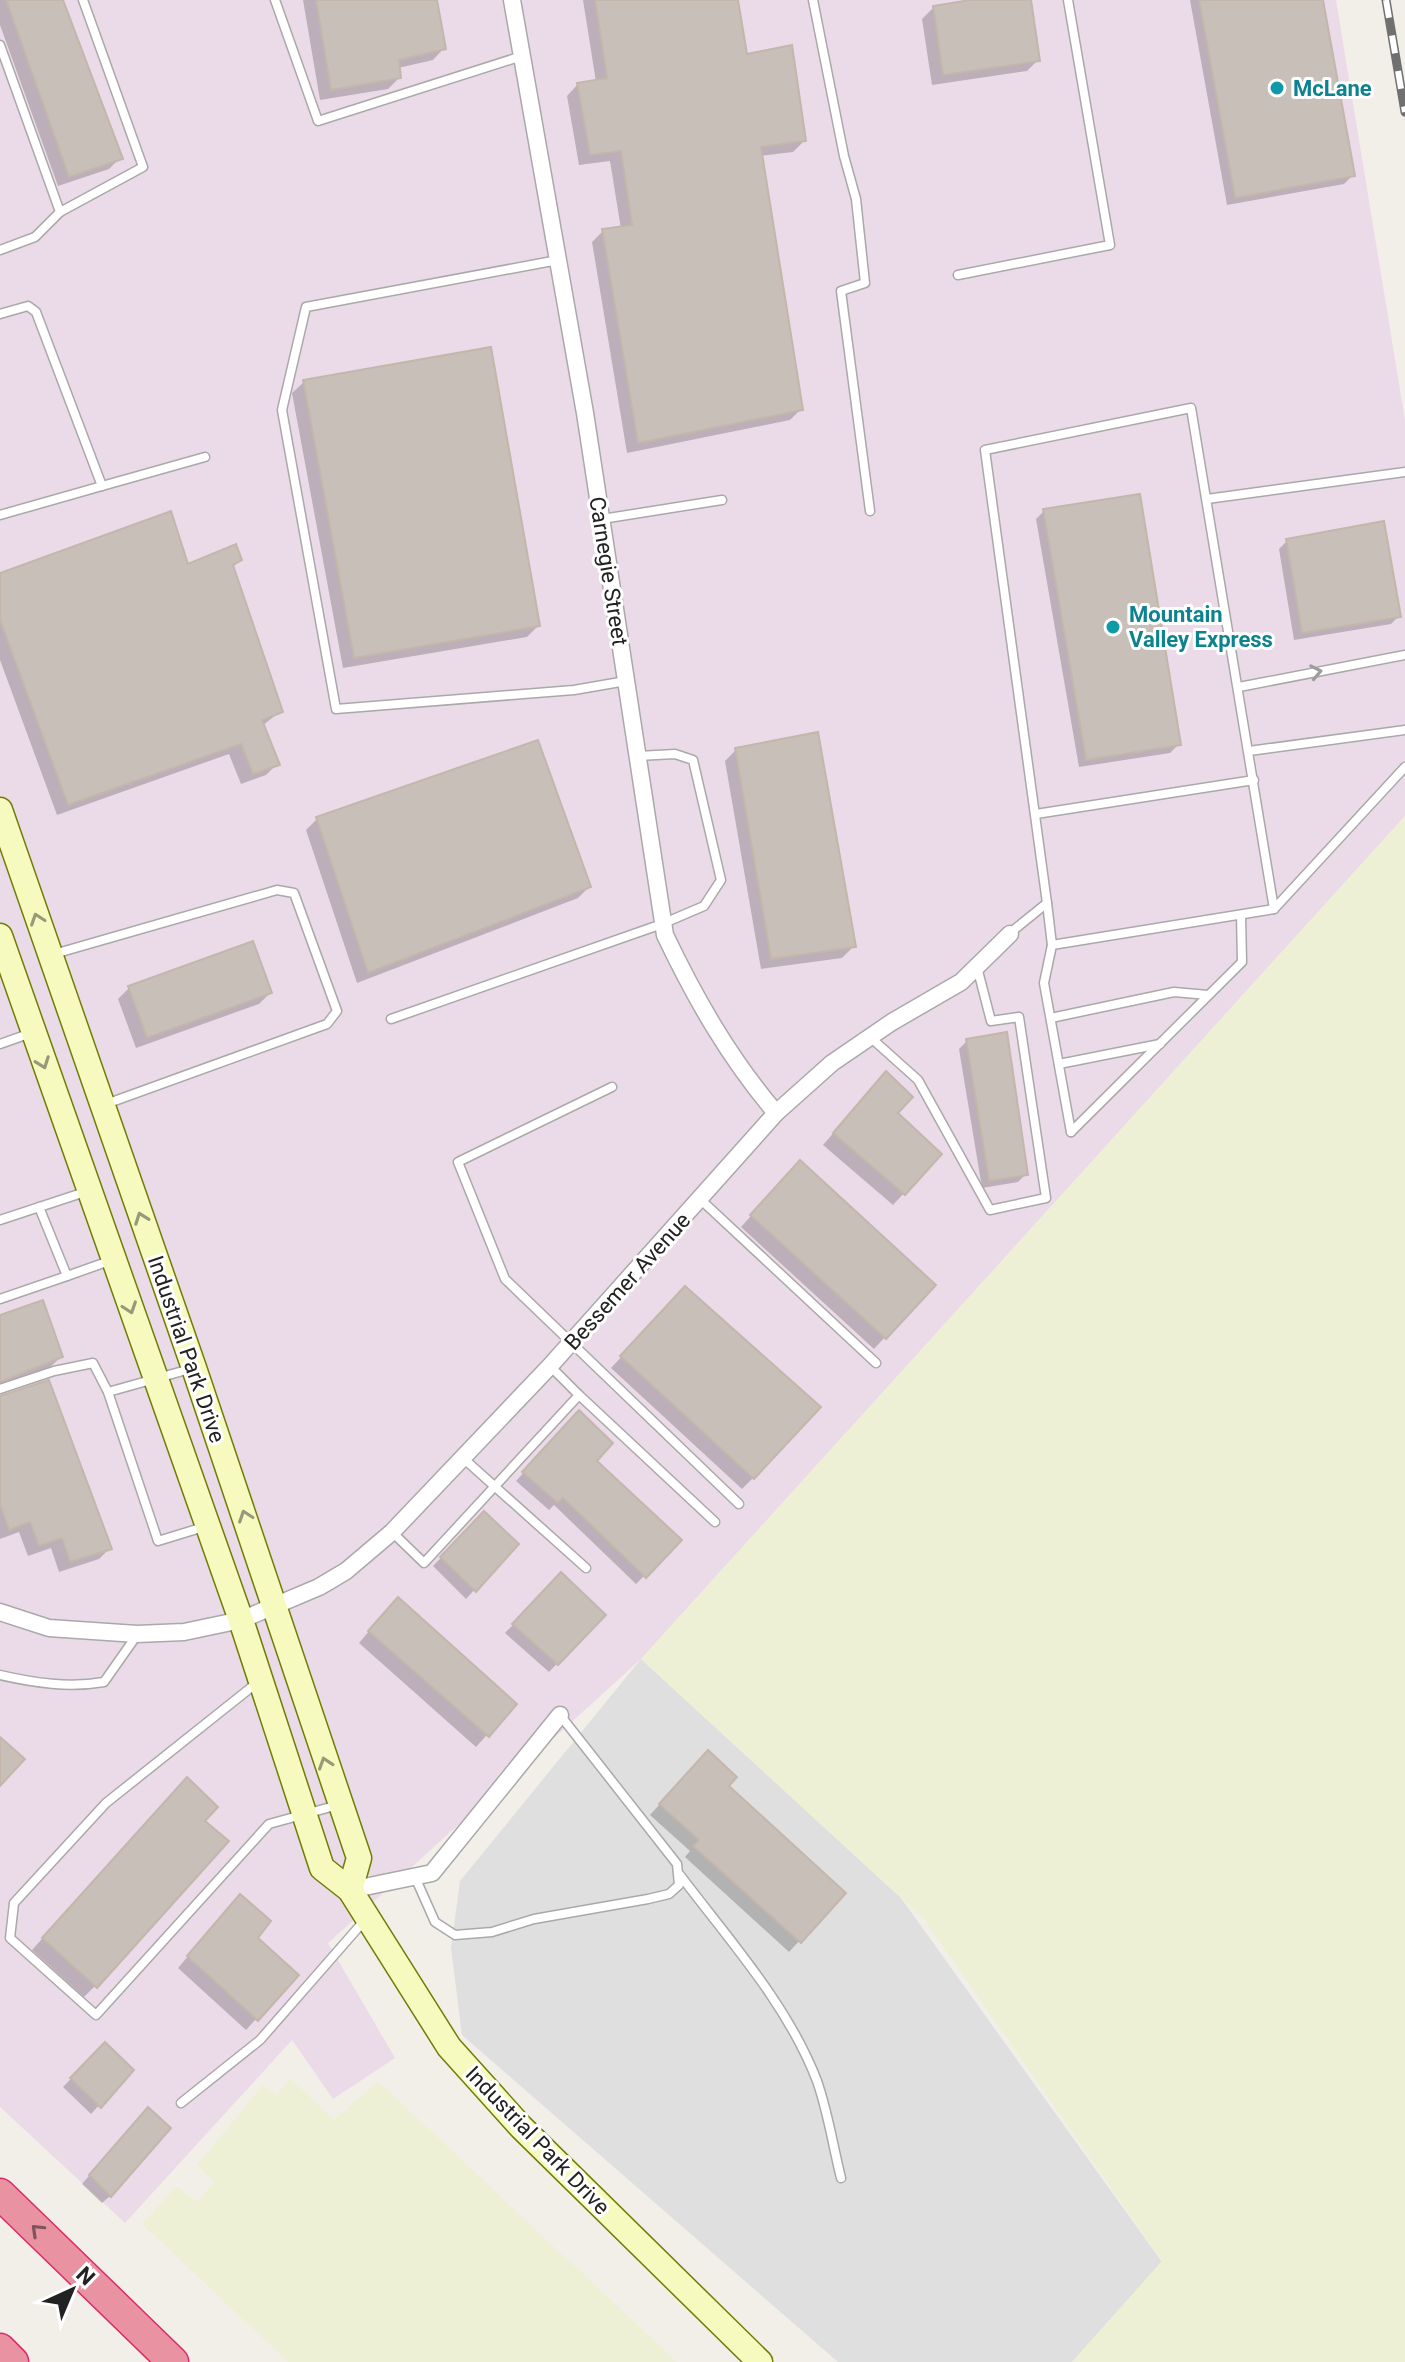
<svg xmlns="http://www.w3.org/2000/svg" width="1405" height="2362" font-family="Roboto,sans-serif">
  <style>
    .residential { fill: #e0dfdf }
    .industrial { fill: #ebdbe8 }
    .farmland { fill: #eef0d5 }
    .shadow { fill: #0003 }
    .building { fill: #c7bfb8; stroke: #c4b6ab; stroke-width: 2 }
    .lines { fill: none; stroke-linecap: round; stroke-linejoin: round }
    .lane-casing { stroke: #a9a9a9; stroke-width: 11 }
    .street-casing { stroke: #a9a9a9; stroke-width: 19 }
    .secondary-casing { stroke: #707d05; stroke-width: 27 }
    .highway-casing { stroke: #dc2a67; stroke-width: 33 }
    .lane { stroke: #fff; stroke-width: 8 }
    .street { stroke: #fff; stroke-width: 16 }
    .secondary { stroke: #f7fabf; stroke-width: 24 }
    .highway { stroke: #e892a2; stroke-width: 30 }
    .rail-casing { stroke: #707070; stroke-width: 9 }
    .rail { stroke: #fff; stroke-width: 6; stroke-dasharray: 18; stroke-linecap: butt }
    .oneway { stroke: #9c9c9c }
    .oneway2 { stroke: #979978 }
    .oneway3 { stroke: #7b545c }
    .culture-dot { fill: #0f9aa8; stroke: #fff; stroke-width: 3 }
    .labels { text-anchor: middle; stroke-width: 6; stroke-linejoin: round; paint-order: stroke }
    .culture-label { font-size: 22px; font-weight: bold; fill: #0d838f; stroke: #fff; text-anchor: start }
    .street-label { font-size: 22px; fill: #222; stroke: #fff }
  </style>
  <rect width="100%" height="100%" fill="#f2efe9"/>
  <path class="residential" d="M641,1659l260,239 261,364 -90,100h-234l-376,-327 -11,-87 9,-67z"/>
  <path class="industrial" d="M0,0h1336l69,420v396l-764,843 -313,284 67,115 -62,41 -41,-59 -167,183 -125,-116z"/>
  <g class="farmland">
    <path d="M1405,816v1546h-333l90,-101 -239,-343 -282,-259z"/>
    <path d="M290,2078l44,42 44,-39 299,281h-389l-146,-138 34,-38 21,16 17,-20 -17,-17 66,-80 13,10z"/>
  </g>
  <g class="shadow">
    <path d="M0,0h60l60,158 -11,11 -51,17 -58,-161z"/>
    <path d="M303,0h132l9,48 -11,12 -35,8 1,10 -11,11 -68,11z"/>
    <path d="M583,0h153l9,57 59,84 -11,11 -33,4 41,253 -11,11 -163,33 -35,-211 11,-11 18,-2 -11,-68 -31,4 -12,-69 11,-12 18,-2z"/>
    <path d="M984,0h45l9,60 -11,11 -95,14 -10,-66 12,-12z"/>
    <path d="M1190,0h131l32,175 -9,9 -117,21z"/>
    <path d="M304,382l234,244 -11,11 -184,31 -51,-275z"/>
    <path d="M1044,511l135,233 -9,9 -91,14 -43,-248z"/>
    <path d="M1287,541l112,75 -8,8 -97,16 -15,-91z"/>
    <path d="M240,560l-8,8 49,143 -19,15 15,38 -11,11 -25,9 -12,-30 -172,61 -57,-155v-85l187,-9z"/>
    <path d="M736,750l117,197 -11,11 -81,11 -36,-208z"/>
    <path d="M317,819l272,68 -11,11 -221,85 -51,-153z"/>
    <path d="M129,988l141,5 -11,11 -123,44 -18,-49z"/>
    <path d="M967,1041l59,133 -8,8 -36,6 -23,-139z"/>
    <path d="M875,1085l21,28 43,42 -46,50 -70,-60z"/>
    <path d="M789,1174l144,111 -59,64 -133,-122z"/>
    <path d="M674,1300l79,178 -11,11 -131,-121z"/>
    <path d="M0,1317l61,40 -12,11 -49,19z"/>
    <path d="M0,1397l110,151 -11,11 -40,13 -8,-24 -23,8 -9,-24 -19,7z"/>
    <path d="M571,1421l23,40 86,79 -44,44 -82,-79 -5,5 -33,-29z"/>
    <path d="M484,1514l32,30 -50,55 -33,-33z"/>
    <path d="M561,1575l42,40 -54,57 -44,-39z"/>
    <path d="M387,1610l127,95 -38,42 -117,-104z"/>
    <path d="M697,1763l146,131 -54,58 -104,-95 5,-6 -40,-36z"/>
    <path d="M176,1791l26,30 -107,165 -11,11 -52,-47z"/>
    <path d="M229,1908l26,30 1,81 -10,11 -68,-62z"/>
    <path d="M105,2044l26,26 -40,44 -28,-27z"/>
    <path d="M140,2117l-30,79 -8,7 -20,-19z"/>
  </g>
  <g class="building">
    <path d="M6,0h57l60,159 -54,18z"/>
    <path d="M316,0h121l9,49 -47,11 2,18 -70,12z"/>
    <path d="M595,0h143l9,54 45,-9 14,96 -45,6 42,263 -165,33 -36,-214 30,-4 -11,-74 -31,4 -13,-72 30,-5z"/>
    <path d="M970,0h61l9,61 -97,14 -10,-69z"/>
    <path d="M1199,0h124l32,176 -120,22z"/>
    <path d="M491,347l49,279 -186,32 -51,-278z"/>
    <path d="M1140,494l41,251 -95,15 -43,-251z"/>
    <path d="M171,511l17,53 48,-20 6,16 -9,5 50,147 -21,8 18,45 -27,9 -12,-30 -173,61 -68,-185v-47z"/>
    <path d="M1384,521l17,96 -99,16 -16,-94z"/>
    <path d="M818,732l38,215 -85,12 -36,-211z"/>
    <path d="M538,740l53,147 -223,86 -52,-156z"/>
    <path d="M253,941l19,52 -125,45 -19,-52z"/>
    <path d="M1007,1032l21,143 -39,6 -23,-142z"/>
    <path d="M886,1071l27,26 -15,16 44,41 -37,41 -72,-62z"/>
    <path d="M800,1160l136,125 -50,54 -136,-124z"/>
    <path d="M685,1286l136,121 -67,72 -134,-123z"/>
    <path d="M43,1300l20,57 -63,25v-67z"/>
    <path d="M49,1380l63,169 -42,13 -8,-24 -23,8 -9,-24 -21,8 -9,-25v-109z"/>
    <path d="M579,1410l34,33 -16,18 85,79 -36,38 -83,-80 -5,5 -36,-31z"/>
    <path d="M484,1511l35,33 -43,48 -36,-35z"/>
    <path d="M561,1572l45,43 -48,50 -46,-41z"/>
    <path d="M398,1597l119,107 -28,33 -121,-106z"/>
    <path d="M0,1737l25,22 -25,27z"/>
    <path d="M708,1750l29,27 -8,9 117,107 -45,50 -108,-97 6,-6 -40,-36z"/>
    <path d="M187,1777l31,30 -13,14 24,20 -132,147 -55,-50z"/>
    <path d="M240,1894l31,27 -13,17 41,37 -41,46 -71,-65z"/>
    <path d="M105,2042l29,28 -33,38 -31,-30z"/>
    <path d="M148,2107l23,21 -60,69 -22,-22z"/>
  </g>
  <g class="lines">
    <defs>
      <g id="lane">
        <path d="M275,0l43,121 204,-65"/>
        <path d="M813,0l31,156 12,43 9,84 -24,8 29,220"/>
        <path d="M0,45l60,167 83,-45 -60,-167"/>
        <path d="M0,250l35,-13 25,-25"/>
        <path d="M558,260l-252,47 -24,103 54,299 238,-19 52,-9"/>
        <path d="M958,275l152,-30 -42,-245"/>
        <path d="M0,314l28,-8 8,6 66,174 103,-29"/>
        <path d="M1207,499l198,-27"/>
        <path d="M0,515l102,-29"/>
        <path d="M602,519l120,-19"/>
        <path d="M1239,687l166,-32"/>
        <path d="M1249,751l156,-21"/>
        <path d="M1036,814l218,-34"/>
        <path d="M1047,903l5,42 222,-36 131,-142"/>
        <path d="M1010,933l37,-30 -62,-453 206,-42 83,501"/>
        <path d="M1052,945l-8,38 27,149"/>
        <path d="M54,954l223,-64 17,3 43,118 -10,13 -221,80"/>
        <path d="M1051,1018l123,-26 34,3"/>
        <path d="M391,1019l271,-95 42,-18 17,-26 -28,-120 -18,-6 -37,2"/>
        <path d="M870,1037l48,43 72,130 56,-12 -27,-181 -28,4 -14,-54"/>
        <path d="M0,1044l31,-11"/>
        <path d="M1059,1064l101,-20"/>
        <path d="M612,1087l-154,75 47,117 234,225"/>
        <path d="M1071,1132l171,-170 -1,-47"/>
        <path d="M700,1199l176,164"/>
        <path d="M0,1220l88,-29"/>
        <path d="M67,1276l45,-16"/>
        <path d="M0,1299l67,-23 -28,-69"/>
        <path d="M0,1389l54,-18 39,-8 15,29 82,-23"/>
        <path d="M108,1392l50,149 49,-15"/>
        <path d="M579,1395l136,127"/>
        <path d="M463,1458l123,110"/>
        <path d="M392,1532l32,31 155,-168 -29,-29"/>
        <path d="M0,1675c35,8 69,13 104,7l33,-47"/>
        <path d="M258,1682l-152,121 -92,100 -4,35 86,77 173,-191 69,-19"/>
        <path d="M680,1875c49,65 108,130 137,206 11,31 16,65 24,97"/>
        <path d="M415,1877l20,45 20,13 37,-3 42,-13 114,-20 21,-5 10,-9 -2,-21 -117,-149"/>
        <path d="M181,2103l79,-63 104,-119"/>
      </g>
      <g id="street">
        <path d="M512,0l73,413 80,522c31,65 65,124 111,178"/>
        <path d="M0,1612l49,16 88,6 47,-2 57,-12 78,-33 27,-16 46,-39 158,-166 226,-253 56,-50 60,-41 69,-40 49,-48"/>
        <path d="M350,1890l82,-17 128,-158"/>
      </g>
      <g id="secondary">
        <path d="M0,810l194,558 165,490 -9,32"/>
        <path d="M0,936l241,684 81,248 28,22 99,157 72,80 239,235"/>
      </g>
      <g id="highway">
        <path d="M0,2194l173,168"/>
        <path d="M0,2349l13,13"/>
      </g>
    </defs>
    <use href="#lane" class="lane-casing"/>
    <use href="#street" class="street-casing"/>
    <use href="#secondary" class="secondary-casing"/>
    <use href="#highway" class="highway-casing"/>
    <use href="#lane" class="lane"/>
    <use href="#street" class="street"/>
    <use href="#secondary" class="secondary"/>
    <use href="#highway" class="highway"/>
    <defs>
      <path id="rail" d="M1386,0l19,112"/>
    </defs>
    <use href="#rail" class="rail-casing"/>
    <use href="#rail" class="rail"/>
  </g>
  <defs><path id="oneway-chevron" d="M-2-3.5L2.5 0L-2 3.5" fill="none" stroke-width="1.6" stroke-linecap="round" stroke-linejoin="round" transform="scale(2)"/></defs>
  <use class="oneway" href="#oneway-chevron" transform="translate(1316 672) rotate(-11)"/>
  <g class="oneway2">
    <use href="#oneway-chevron" transform="translate(37 919) rotate(-109)"/>
    <use href="#oneway-chevron" transform="translate(43 1063) rotate(70)"/>
    <use href="#oneway-chevron" transform="translate(141 1218) rotate(-110)"/>
    <use href="#oneway-chevron" transform="translate(130 1308) rotate(71)"/>
    <use href="#oneway-chevron" transform="translate(245 1516) rotate(-109)"/>
    <use href="#oneway-chevron" transform="translate(325 1763) rotate(-108)"/>
  </g>
  <use class="oneway3" href="#oneway-chevron" transform="translate(37 2230) rotate(-136)"/>
  <g class="culture-dot">
    <circle cx="1277" cy="88" r="8"/>
    <circle cx="1113" cy="627" r="8"/>
  </g>
  <g class="labels">
    <g class="culture-label">
      <text x="1293" y="96">McLane</text>
      <text x="1129" y="622">Mountain<tspan x="1129" dy="25">Valley Express</tspan></text>
    </g>
    <g class="street-label">
      <text transform="translate(609 571) rotate(81)" y="8">Carnegie Street</text>
      <text transform="translate(627 1281) rotate(-48)" y="8">Bessemer Avenue</text>
      <text transform="translate(187 1349) rotate(71)" y="8">Industrial Park Drive</text>
      <text transform="translate(538 2140) rotate(46)" y="8">Industrial Park Drive</text>
    </g>
  </g>
  <g transform="translate(72 2290) rotate(44)" stroke="#ffffff" stroke-width="6" paint-order="stroke">
  <path d="M0-6L14 30L0 20L-14 30Z" fill="#222222"/>
  <text y="-12" font-size="22" font-weight="bold" text-anchor="middle" fill="#222222">N</text>
  </g>
</svg>
